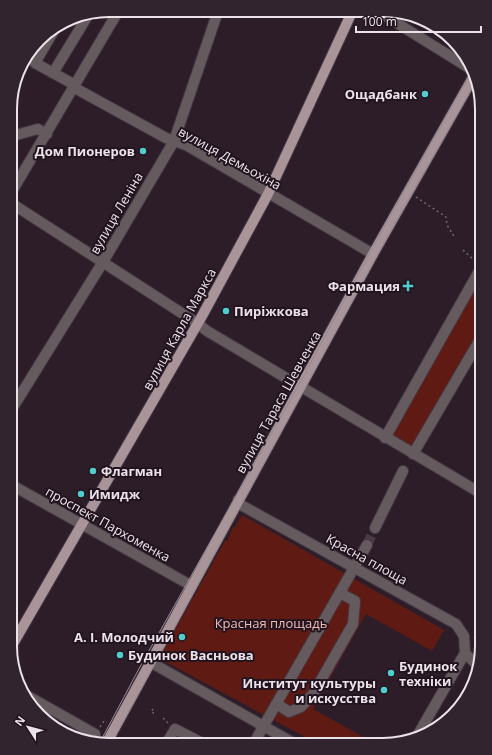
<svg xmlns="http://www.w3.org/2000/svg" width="492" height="755" font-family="'Open Sans',sans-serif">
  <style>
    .green { fill: #601a14 }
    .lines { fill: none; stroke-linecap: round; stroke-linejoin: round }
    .minor-tunnel { stroke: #493b46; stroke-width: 10; stroke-dasharray: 10 5; stroke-linecap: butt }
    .minor-casing { stroke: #473944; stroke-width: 12 }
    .major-casing { stroke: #473944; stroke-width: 12 }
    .path { stroke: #736670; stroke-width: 1.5; stroke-dasharray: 2 3; stroke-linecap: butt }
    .minor { stroke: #655b5e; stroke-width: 10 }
    .major { stroke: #a89499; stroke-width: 10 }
    .tram { stroke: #958992; stroke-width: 1 }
    .poi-dot { fill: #52cdce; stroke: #22141f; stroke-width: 1.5 }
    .labels { text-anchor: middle; stroke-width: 4; stroke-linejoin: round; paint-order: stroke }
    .poi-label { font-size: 13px; font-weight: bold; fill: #ece2e9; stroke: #22141f; text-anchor: end }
    .street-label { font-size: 13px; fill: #ece2e9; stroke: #22141f }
    .park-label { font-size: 13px; fill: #f0bbb3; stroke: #22141f }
    .rim { fill: none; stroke: #ece2e9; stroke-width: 2 }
  </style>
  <rect width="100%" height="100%" fill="#2c1d29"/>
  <g class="green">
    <path d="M399,12l45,19 10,13z"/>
    <path d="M482,270v56l-70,125 -23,-14z"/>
    <path d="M242,515l202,115 -12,21 -66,-37 -53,95 65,36h-58l-154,-83 1,-3 -6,-4 64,-114h2l6,-14h2z"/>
  </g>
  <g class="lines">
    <path class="minor-tunnel" d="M367,545l8,-17"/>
    <defs>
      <g id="minor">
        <path d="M379,12l95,59"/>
        <path d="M56,27l-21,36 40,22"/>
        <path d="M53,73l34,-56 -4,-2"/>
        <path d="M73,87l93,51 20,7 187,109"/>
        <path d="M11,139l5,-4 22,-6 9,5"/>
        <path d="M11,193l105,-178"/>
        <path d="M11,203l186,120 10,8 275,163"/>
        <path d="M10,412l93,-150 71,-121 43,-127"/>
        <path d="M385,438l97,-172"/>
        <path d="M413,454l69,-118"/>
        <path d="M10,484l182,102"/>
        <path d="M238,500l3,5 215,119 8,12 1,17"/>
        <path d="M375,528l28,-57"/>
        <path d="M465,653l12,12"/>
        <path d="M150,662l147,83"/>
        <path d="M26,695l69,39"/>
        <path d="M277,704l12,8 12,-5 12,-13 40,-70 2,-23 -15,-8"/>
        <path d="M416,738l49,-85"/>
        <path d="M255,741l112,-196"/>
        <path d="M166,744l9,-15 29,15"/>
      </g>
      <g id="major">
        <path d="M10,649l192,-333 66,-122 84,-182"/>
        <path d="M106,744l267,-490 102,-180"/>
      </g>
    </defs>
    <use href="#minor" class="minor-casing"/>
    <use href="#major" class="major-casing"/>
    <g class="path">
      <path d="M416,197l30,20 1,8 8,13"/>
      <path d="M463,250l12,11"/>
      <path d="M474,638l8,-14"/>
      <path d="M153,709l-2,3 3,1"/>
      <path d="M163,718l6,6"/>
      <path d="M100,727l4,-6 3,1"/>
    </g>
    <use href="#minor" class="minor"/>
    <use href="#major" class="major"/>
    <g class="tram">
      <path d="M99,744l43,-81 159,-282 69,-129 103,-183"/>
      <path d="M111,744l279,-512 86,-151"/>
    </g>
  </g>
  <g class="poi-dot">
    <circle cx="425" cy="94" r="4"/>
    <circle cx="143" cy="151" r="4"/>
    <path d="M406 280h4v4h4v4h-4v4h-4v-4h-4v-4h4z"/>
    <circle cx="226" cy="311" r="4"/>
    <circle cx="93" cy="471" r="4"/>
    <circle cx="81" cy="494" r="4"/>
    <circle cx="182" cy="637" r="4"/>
    <circle cx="120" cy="655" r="4"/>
    <circle cx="391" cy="673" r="4"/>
    <circle cx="384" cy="690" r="4"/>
  </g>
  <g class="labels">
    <g class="poi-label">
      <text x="417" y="99">Ощадбанк</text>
      <text x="135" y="156">Дом Пионеров</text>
      <text x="400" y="291">Фармация</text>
      <text x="234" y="316" text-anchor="start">Пиріжкова</text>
      <text x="101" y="476" text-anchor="start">Флагман</text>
      <text x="89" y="499" text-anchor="start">Имидж</text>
      <text x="174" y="642">А. І. Молодчий</text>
      <text x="128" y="660" text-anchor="start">Будинок Васньова</text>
      <text x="399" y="671" text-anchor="start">Будинок<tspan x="399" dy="15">техніки</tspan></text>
      <text x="376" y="688">Институт культуры<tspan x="376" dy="15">и искусства</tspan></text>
    </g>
    <g class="street-label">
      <text transform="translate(230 158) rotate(29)" y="5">вулиця Демьохіна</text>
      <text transform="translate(116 213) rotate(-60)" y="5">вулиця Леніна</text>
      <text transform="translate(179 329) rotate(-61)" y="5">вулиця Карла Маркса</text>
      <text transform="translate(278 402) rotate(-61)" y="5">вулиця Тараса Шевченка</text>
      <text transform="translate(108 524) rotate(29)" y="5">проспект Пархоменка</text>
      <text transform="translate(367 559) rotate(29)" y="5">Красна площа</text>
    </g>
    <g class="park-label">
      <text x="271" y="628">Красная площадь</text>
    </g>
  </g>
  <path d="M0 0H492V755H0ZM109 17H383A92 92 0 0 1 475 109V646A92 92 0 0 1 383 738H109A92 92 0 0 1 17 646V109A92 92 0 0 1 109 17Z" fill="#32242f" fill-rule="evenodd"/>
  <path class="rim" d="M109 17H383A92 92 0 0 1 475 109V646A92 92 0 0 1 383 738H109A92 92 0 0 1 17 646V109A92 92 0 0 1 109 17Z"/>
  <g transform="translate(28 727) rotate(306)" stroke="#22141f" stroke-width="3" paint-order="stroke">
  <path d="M0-3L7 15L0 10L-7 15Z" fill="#ece2e9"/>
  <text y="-6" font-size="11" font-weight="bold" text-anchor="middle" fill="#ece2e9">N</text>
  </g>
  <path d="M356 26v6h125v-6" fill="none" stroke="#ece2e9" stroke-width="2"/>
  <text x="362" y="26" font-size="12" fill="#ece2e9" stroke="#22141f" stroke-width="3" paint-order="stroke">100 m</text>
</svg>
